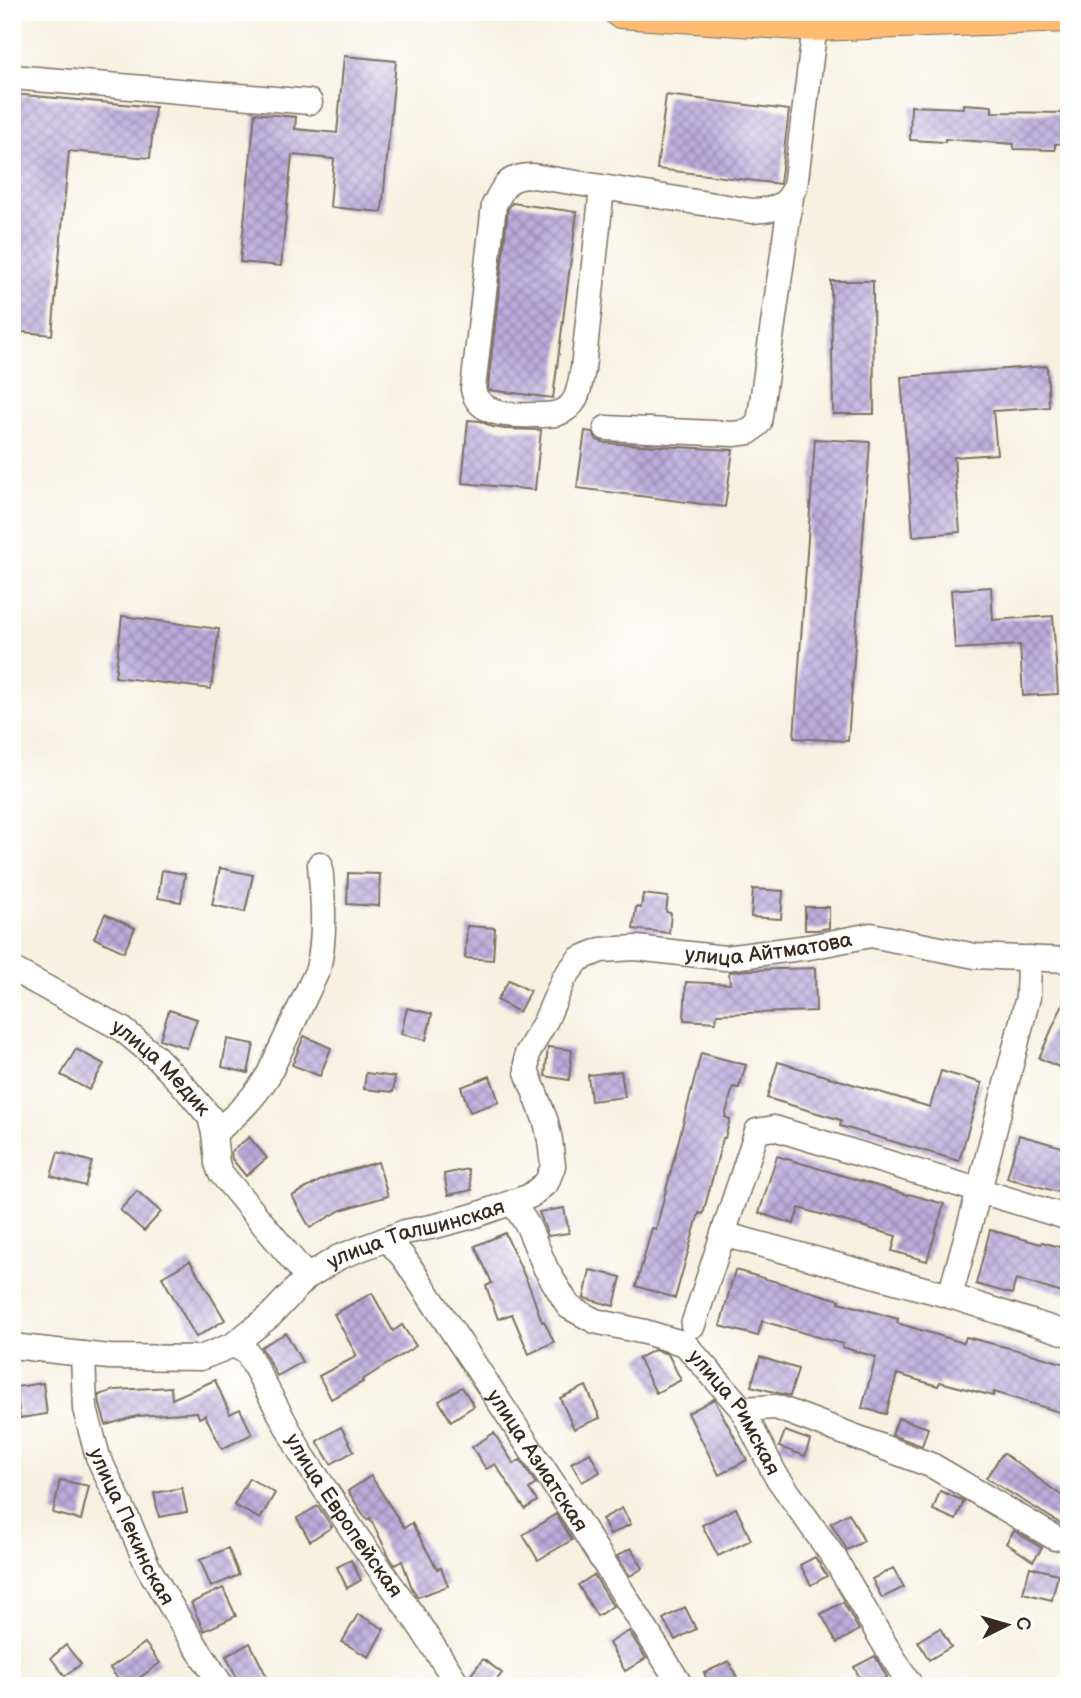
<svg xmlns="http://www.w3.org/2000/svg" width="1081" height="1698" font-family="'Balsamiq Sans',sans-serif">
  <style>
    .building { fill: url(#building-cross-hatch) }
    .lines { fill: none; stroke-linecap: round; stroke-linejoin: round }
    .minor-casing { stroke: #7c7062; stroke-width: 27 }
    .major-casing { stroke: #7c7062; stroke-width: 34 }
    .minor { stroke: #fff; stroke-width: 24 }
    .major { stroke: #febb71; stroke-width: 32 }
    .labels { text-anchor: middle; stroke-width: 7; stroke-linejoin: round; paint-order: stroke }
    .street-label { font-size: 21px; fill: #3b2a1e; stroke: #fff }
  </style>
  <defs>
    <pattern id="building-cross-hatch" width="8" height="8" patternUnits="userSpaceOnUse" patternTransform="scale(1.75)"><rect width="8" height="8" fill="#baacdb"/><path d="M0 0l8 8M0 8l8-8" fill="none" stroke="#988cb1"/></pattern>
  </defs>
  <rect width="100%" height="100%" fill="#fff"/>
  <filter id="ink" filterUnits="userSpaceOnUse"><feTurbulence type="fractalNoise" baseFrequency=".0143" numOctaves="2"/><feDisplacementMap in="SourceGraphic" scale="14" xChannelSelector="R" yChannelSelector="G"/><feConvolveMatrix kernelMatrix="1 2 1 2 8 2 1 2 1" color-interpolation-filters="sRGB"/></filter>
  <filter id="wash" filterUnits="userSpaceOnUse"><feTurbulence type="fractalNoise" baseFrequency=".00686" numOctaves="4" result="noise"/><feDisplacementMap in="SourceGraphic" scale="28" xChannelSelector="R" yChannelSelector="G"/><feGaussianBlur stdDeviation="1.57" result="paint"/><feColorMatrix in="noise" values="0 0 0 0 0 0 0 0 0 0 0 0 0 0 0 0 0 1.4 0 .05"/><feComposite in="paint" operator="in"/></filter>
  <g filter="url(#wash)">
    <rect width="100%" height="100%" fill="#f6f1e0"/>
    <g id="blocks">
      <g class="building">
        <path d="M344,56l52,5 -14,151 -52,-5 4,-48 -42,-4 -11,111 -41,-4 15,-149 41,4 -1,12 42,4z"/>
        <path d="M12,94l143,13 -5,51 -81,-7 -17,184 -40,-4z"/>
        <path d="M666,95l123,15 -9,74 -123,-15z"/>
        <path d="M963,104l29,2v6l77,1v30l-14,1v6l-41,-1v-5l-69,-5v3l-35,-2 1,-34 52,2z"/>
        <path d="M512,203l65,9 -24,186 -64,-8 -1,-3 20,-178z"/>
        <path d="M831,281h42l1,133h-41z"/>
        <path d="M1047,366l2,41 -56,4 4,43 -43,3 6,75 -47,4 -12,-159z"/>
        <path d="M468,420l12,1 13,6 12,2 36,1 -6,60 -73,-7z"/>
        <path d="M585,431l7,1 5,8 8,3 128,7 -8,57 -148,-19z"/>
        <path d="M815,439l55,3 -22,299 -54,-3z"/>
        <path d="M991,587l2,33 60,-4 5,78 -35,2 -3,-51 -65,4 -4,-59z"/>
        <path d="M122,616l97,13 -8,60 -96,-12z"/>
        <path d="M220,868l33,7 -8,37 -33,-7z"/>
        <path d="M162,870l23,4 -4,28 -23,-4z"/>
        <path d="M348,873l32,1 -1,32 -32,-2z"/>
        <path d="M753,889l30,2 -2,28 -30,-2z"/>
        <path d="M643,894l25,3 -2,15 5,1 -2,20 -36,-4 3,-22 5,1z"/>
        <path d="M805,907h24v21l-12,2h-12z"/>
        <path d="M105,914l30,14 -11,24 -30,-14z"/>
        <path d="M467,926l28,2 -2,32 -28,-2z"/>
        <path d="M815,968l1,43 -99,3 -1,8 -32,-2 2,-38 44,2 -1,-12 20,-2z"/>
        <path d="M509,980l21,11 -11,21 -22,-12z"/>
        <path d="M1069,990v70l-4,10 -26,-12z"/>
        <path d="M407,1008l25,6 -6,26 -25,-6z"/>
        <path d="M169,1010l28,9 -10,29 -27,-9z"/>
        <path d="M304,1036l27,12 -11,28 -28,-11z"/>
        <path d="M227,1039l27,5 -6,29 -26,-6z"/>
        <path d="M548,1047l24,3 -3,30 -24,-4z"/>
        <path d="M76,1049l28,15 -15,26 -28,-15z"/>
        <path d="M701,1053l45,12 -7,23 -6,-1 -8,30 5,2 -5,19h-2l-20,76 -4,-1 -24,85 -39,-12 16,-58 4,1z"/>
        <path d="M778,1062l152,45 11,-36 41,12 -23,78 -119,-35 1,-6 -74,-22z"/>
        <path d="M621,1071l4,26 -34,4 -3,-26z"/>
        <path d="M366,1073l29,4 -2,15 -29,-3z"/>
        <path d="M490,1076l9,26 -29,10 -9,-25z"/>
        <path d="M1019,1135l50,14v46l-62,-17z"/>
        <path d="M249,1137l18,21 -21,18 -14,-17 -1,-7z"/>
        <path d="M58,1152l34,10 -7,24 -34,-10z"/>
        <path d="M777,1156l131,39 1,-1 35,10 -17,57 -35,-10 4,-15 -97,-28 -5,16 -35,-11z"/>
        <path d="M378,1162l10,34 -47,14 -31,18 -18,-32 35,-19z"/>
        <path d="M468,1169l4,21 -24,5 -4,-21z"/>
        <path d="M137,1191l24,21 -17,19 -24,-21z"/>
        <path d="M564,1208l5,25 -21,3 -9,-24z"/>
        <path d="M990,1230l51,14 1,-2 27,8v45l-53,-16 -4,15 -36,-10z"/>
        <path d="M505,1233l25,55 12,34 2,-1 10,21 -25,12 -17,-40 -14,5 -12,-33 6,-3 -17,-37z"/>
        <path d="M190,1261l35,59 -29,17 -34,-60z"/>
        <path d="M590,1270l31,7 -7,29 -30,-8z"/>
        <path d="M735,1270l105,30 -1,2 59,17 -1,4 67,20 2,-6 55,14 48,14v50l-75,-23 -1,4 -53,-14 -2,4 -41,-12 -11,40 -24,-6 14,-51 -34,-10 1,-3 -81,-23 -4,15 -38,-10z"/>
        <path d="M372,1293l21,38 9,-6 14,21 -54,34 1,2 -32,17 -12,-23 38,-20 -23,-42z"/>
        <path d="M286,1333l16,29 -25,14 -16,-29z"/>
        <path d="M654,1350l14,4 13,26 -25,13 -18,-35z"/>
        <path d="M760,1357l38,12 -8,27 -39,-10z"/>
        <path d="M215,1380l15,34 10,-5 12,25 -30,15 -17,-34 -6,3 -2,-6 -60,4 -31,9 -6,-20 -1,-10 16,-5 56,-3 1,12z"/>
        <path d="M43,1383l4,31 -27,4 -4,-31z"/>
        <path d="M586,1386l14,32 -26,11 -14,-31z"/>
        <path d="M462,1387l12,19 -23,15 -12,-20z"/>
        <path d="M714,1399l33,61 -28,15 -31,-62z"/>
        <path d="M898,1418l30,10 -6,18 -30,-11z"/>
        <path d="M341,1427l13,24 -23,13 -14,-23z"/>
        <path d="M785,1431l25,9 -5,16 -26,-9z"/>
        <path d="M494,1433l20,31 6,-4 16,24 -7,5 8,12 -12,8 -30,-45 -9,5 -14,-22z"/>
        <path d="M590,1453l10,19 -18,10 -11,-19z"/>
        <path d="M1003,1453l66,48v32l-6,-8 -77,-47z"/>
        <path d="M371,1476l33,52 8,-5 25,46 4,-1 7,18 -30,11 -6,-9 -10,-27 -7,4 -5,-7 -20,-40 -3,2 -19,-29z"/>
        <path d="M249,1478l26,15 -15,26 -26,-14z"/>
        <path d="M60,1480l29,6 -8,34 -28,-7z"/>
        <path d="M182,1488l5,24 -28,5 -5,-24z"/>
        <path d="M940,1491l24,10 -8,19 -23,-10z"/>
        <path d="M318,1506l14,21 -22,14 -13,-23z"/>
        <path d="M622,1508l9,16 -21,11 -8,-16z"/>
        <path d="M736,1508l15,32 -33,16 -16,-31z"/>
        <path d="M849,1513l15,28 -17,9 -16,-27z"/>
        <path d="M556,1514l16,26 -34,20 -15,-25z"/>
        <path d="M1014,1531l28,17 -9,13 -27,-18z"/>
        <path d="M228,1548l11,27 -28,12 -11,-27z"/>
        <path d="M631,1548l12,20 -13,8 -13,-20z"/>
        <path d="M815,1557l12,19 -16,9 -11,-20z"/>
        <path d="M351,1560l10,20 -14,8 -10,-21z"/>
        <path d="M1030,1567l28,7 -6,26 -29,-7z"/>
        <path d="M893,1568l11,19 -22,11 -10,-19z"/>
        <path d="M594,1575l19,31 -16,10 -19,-31z"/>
        <path d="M223,1588l13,28 -32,15 -13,-28z"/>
        <path d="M843,1602l16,28 -22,13 -16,-29z"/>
        <path d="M685,1607l11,22 -21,11 -12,-21z"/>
        <path d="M358,1614l26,15 -15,28 -27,-15z"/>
        <path d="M940,1628l11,19 -22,13 -11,-19z"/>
        <path d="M629,1631l17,27 -21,13 -16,-28z"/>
        <path d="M145,1643l15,20 -32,23h-5l-13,-18z"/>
        <path d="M250,1643l18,36 -14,7h-13l-15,-30z"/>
        <path d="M66,1645l15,19 -16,12 -14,-18z"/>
        <path d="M875,1656l12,21 -16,9h-7l-10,-19z"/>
        <path d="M483,1659l19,14 -10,13h-18l-4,-10z"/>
        <path d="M729,1661l9,19 -12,6h-16l-6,-13z"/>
      </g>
    </g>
  </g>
  <g filter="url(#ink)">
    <use href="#blocks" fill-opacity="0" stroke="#7c7062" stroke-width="2"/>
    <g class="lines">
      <defs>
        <g id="minor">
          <path d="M12,77l298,25"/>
          <path d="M602,188l-19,181c-3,13 -4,32 -17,40 -9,7 -21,6 -32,6 -21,1 -56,1 -61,-26l21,-184c11,-21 14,-29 39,-29l219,35c21,-1 34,-3 43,-24l20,-162"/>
          <path d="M606,428l128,6 15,-2 10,-9 32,-226"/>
          <path id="s1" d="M12,969l110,60 35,29 25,26 28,33 4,16 3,30 3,9 87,105"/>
          <path d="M214,1133c21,-16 41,-36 55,-59l49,-105c8,-35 5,-69 2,-105"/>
          <path id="s2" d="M513,1203l15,23 18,43 23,38 26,14 50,11 40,12 57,65 33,65 60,85 50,86 26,41"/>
          <path d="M723,1234l227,62 119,38"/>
          <path id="s3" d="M387,1239l17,19 174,263 103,165"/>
          <path d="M950,1296l29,-105 49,-194 1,-39"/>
          <path d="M693,1325l64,-194 17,-3 295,90"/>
          <path id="s4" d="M233,1345l14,7 55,103 55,82 57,80 45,69"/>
          <path id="s5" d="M12,1346l97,11 91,1 33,-13 38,-30 36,-38 32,-20 66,-25 31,-6 37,-10 57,-20 17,-14 6,-16 -3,-26 -4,-18 -19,-50v-18l19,-34 18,-42 15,-19 22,-9 35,-2 89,10 84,-11 62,-12 104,21 94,4"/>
          <path id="s6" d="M83,1354l2,55 13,48 29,61 21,49 36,61 38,58"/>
          <path d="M742,1409l34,-2 157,59 122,72"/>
        </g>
        <path id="major" d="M620,12l195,13 254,-9"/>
      </defs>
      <use href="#minor" class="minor-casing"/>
      <use href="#major" class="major-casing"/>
      <use href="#minor" class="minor"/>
      <use href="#major" class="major"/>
    </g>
  </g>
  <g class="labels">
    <g class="street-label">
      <text dy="7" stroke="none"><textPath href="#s5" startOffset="1020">улица Айтматова</textPath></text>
      <text dy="7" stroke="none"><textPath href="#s1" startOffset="180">улица Медик</textPath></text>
      <text dy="7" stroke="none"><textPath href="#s5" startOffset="443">улица Талшинская</textPath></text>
      <text dy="7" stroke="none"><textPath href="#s2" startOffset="326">улица Римская</textPath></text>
      <text dy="7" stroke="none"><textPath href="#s3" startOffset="268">улица Азиатская</textPath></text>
      <text dy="7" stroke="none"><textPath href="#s4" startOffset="206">улица Европейская</textPath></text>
      <text dy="7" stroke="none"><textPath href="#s6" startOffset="182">улица Пекинская</textPath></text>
    </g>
  </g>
  <rect width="1081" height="1698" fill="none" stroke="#fff" stroke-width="42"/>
  <g transform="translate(1007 1625) rotate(85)" stroke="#ffffff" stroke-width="5" paint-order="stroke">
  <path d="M0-5L12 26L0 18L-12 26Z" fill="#3b2a1e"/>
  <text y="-10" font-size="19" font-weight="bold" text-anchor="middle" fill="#3b2a1e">С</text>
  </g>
</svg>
